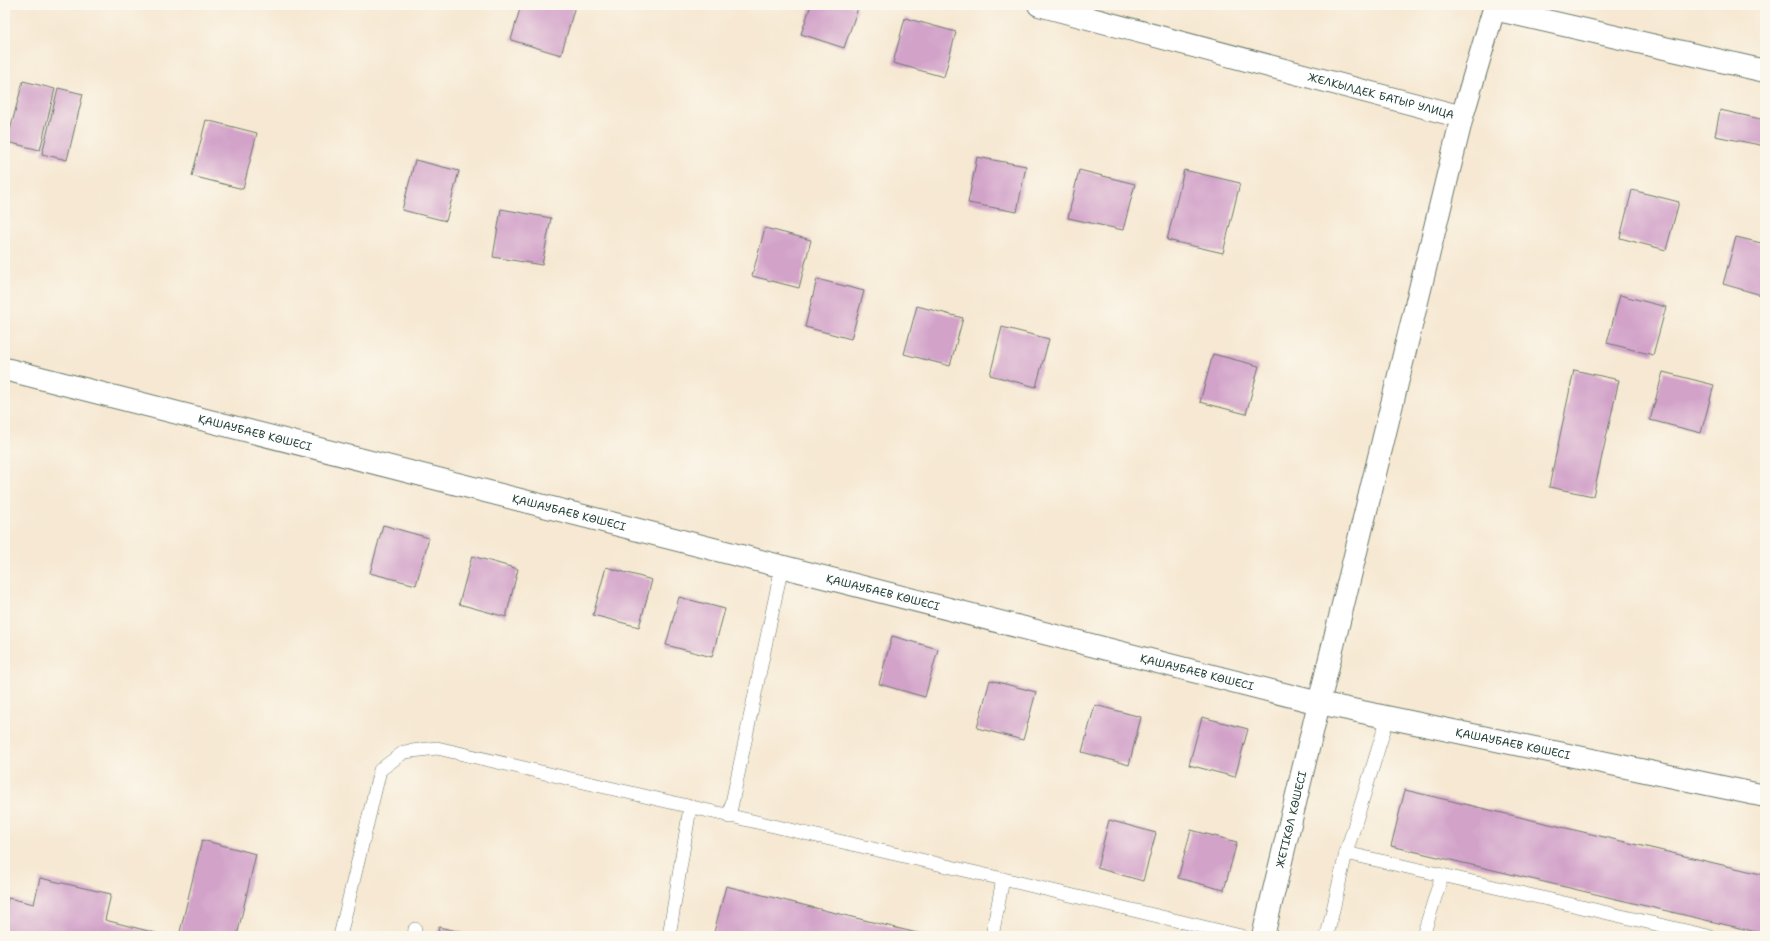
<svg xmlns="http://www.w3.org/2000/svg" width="1770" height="941" font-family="'Shantell Sans',sans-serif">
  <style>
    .building { fill: #d2a2c9 }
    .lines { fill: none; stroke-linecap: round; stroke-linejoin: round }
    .service-casing { stroke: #6a796b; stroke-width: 14 }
    .minor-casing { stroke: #6a796b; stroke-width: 24 }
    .tertiary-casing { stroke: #6a796b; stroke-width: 24 }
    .service { stroke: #fff; stroke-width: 13 }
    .minor { stroke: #fff; stroke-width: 22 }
    .tertiary { stroke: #fff; stroke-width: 22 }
    .labels { text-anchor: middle; stroke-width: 3; stroke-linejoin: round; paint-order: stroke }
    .street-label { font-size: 11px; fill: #1f3d34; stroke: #fbf7ec }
  </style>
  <rect width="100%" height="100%" fill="#fbf7ec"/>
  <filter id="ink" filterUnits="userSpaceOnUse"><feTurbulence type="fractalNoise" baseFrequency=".025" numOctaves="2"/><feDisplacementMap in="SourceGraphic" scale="8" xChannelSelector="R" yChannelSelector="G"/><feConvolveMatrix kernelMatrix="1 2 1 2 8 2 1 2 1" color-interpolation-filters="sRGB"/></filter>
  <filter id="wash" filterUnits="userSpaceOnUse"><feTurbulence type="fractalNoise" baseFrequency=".012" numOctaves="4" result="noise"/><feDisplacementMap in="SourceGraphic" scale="16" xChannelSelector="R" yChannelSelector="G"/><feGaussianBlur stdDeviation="0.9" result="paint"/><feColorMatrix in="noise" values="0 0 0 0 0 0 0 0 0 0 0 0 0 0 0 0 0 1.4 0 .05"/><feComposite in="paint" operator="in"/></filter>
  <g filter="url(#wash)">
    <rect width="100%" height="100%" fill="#f6e8d2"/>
    <g id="blocks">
      <g class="building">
        <path d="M521,5l54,1 -14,49 -50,-15z"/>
        <path d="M694,5h13l-1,3z"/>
        <path d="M811,5h39l8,3 -14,40 -43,-14z"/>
        <path d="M905,18l51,14 -12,45 -51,-14z"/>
        <path d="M23,81l32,8 -15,61 -33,-8z"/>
        <path d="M58,88l25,6 -16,66 -25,-6z"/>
        <path d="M1720,110l45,10v26l-50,-10z"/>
        <path d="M206,120l51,13 -14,56 -51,-13z"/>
        <path d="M977,157l49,9 -9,46 -49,-9z"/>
        <path d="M415,160l44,11 -13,50 -44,-11z"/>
        <path d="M1079,170l56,14 -12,46 -55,-12z"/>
        <path d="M1184,170l56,13 -17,70 -56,-13z"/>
        <path d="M1632,190l47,12 -13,48 -46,-12z"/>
        <path d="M501,209l50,9 -9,47 -49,-8z"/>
        <path d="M765,228l46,12 -12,48 -47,-12z"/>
        <path d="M1736,237l29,7v52l-42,-12z"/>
        <path d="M817,279l47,12 -13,48 -46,-12z"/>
        <path d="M1620,295l46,12 -13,48 -46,-12z"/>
        <path d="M917,306l46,12 -13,48 -46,-12z"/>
        <path d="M1002,327l47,12 -13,48 -46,-12z"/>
        <path d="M1213,354l46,12 -13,48 -46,-12z"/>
        <path d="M1574,370l45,10 -26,116 -44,-9z"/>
        <path d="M1663,372l51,13 -13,48 -51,-13z"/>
        <path d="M383,525l46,13 -13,47 -46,-12z"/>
        <path d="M472,556l46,13 -12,48 -47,-13z"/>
        <path d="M606,567l46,13 -13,47 -46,-12z"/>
        <path d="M679,597l46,12 -13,48 -46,-12z"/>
        <path d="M892,636l46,13 -13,48 -46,-13z"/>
        <path d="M990,680l46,12 -13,48 -46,-12z"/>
        <path d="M1095,705l46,12 -12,48 -47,-13z"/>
        <path d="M1202,717l46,12 -13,48 -46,-12z"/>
        <path d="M1405,790l360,85v59l-374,-88z"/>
        <path d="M1109,820l47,13 -13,48 -46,-13z"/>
        <path d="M1191,830l46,12 -13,48 -46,-12z"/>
        <path d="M202,840l54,14 -19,82h-58z"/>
        <path d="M40,878l71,16 -6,26 63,16h-163v-25l3,-13 26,6z"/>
        <path d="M726,886l199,49v1h-212z"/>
        <path d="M439,927l35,8v1h-37z"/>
      </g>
    </g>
  </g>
  <g filter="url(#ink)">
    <use href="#blocks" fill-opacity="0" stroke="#6a796b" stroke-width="1"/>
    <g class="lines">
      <defs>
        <g id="service">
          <path d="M729,817l53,-251"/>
          <path d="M1346,853l42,-136"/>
          <path d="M340,936l40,-166 24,-18 33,-4 566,131 238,57"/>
          <path d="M414,936l1,-7"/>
          <path d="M669,936l21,-128"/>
          <path d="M992,936l11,-57"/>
          <path d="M1327,936l19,-83 362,83"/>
          <path d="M1423,936l19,-61"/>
        </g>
        <g id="minor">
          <path id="s1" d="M1039,5l423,112 32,-108 271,62"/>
          <path d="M1319,703l143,-586"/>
        </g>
        <g id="tertiary">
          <path id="s2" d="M5,369l1314,334 446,93"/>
          <path id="s3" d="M1263,936l56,-233"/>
        </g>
      </defs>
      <use href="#service" class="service-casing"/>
      <use href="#minor" class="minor-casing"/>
      <use href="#tertiary" class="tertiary-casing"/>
      <use href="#service" class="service"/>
      <use href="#minor" class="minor"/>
      <use href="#tertiary" class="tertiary"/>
    </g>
  </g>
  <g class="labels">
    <g class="street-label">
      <text dy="4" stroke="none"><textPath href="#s1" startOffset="354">ЖЕЛКЫЛДЕК БАТЫР УЛИЦА</textPath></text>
      <text dy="4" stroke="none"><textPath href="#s2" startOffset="258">ҚАШАУБАЕВ КӨШЕСІ</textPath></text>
      <text dy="4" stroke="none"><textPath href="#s2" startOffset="582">ҚАШАУБАЕВ КӨШЕСІ</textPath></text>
      <text dy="4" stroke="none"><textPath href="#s2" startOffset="906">ҚАШАУБАЕВ КӨШЕСІ</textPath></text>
      <text dy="4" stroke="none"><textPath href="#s2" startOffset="1230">ҚАШАУБАЕВ КӨШЕСІ</textPath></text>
      <text dy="4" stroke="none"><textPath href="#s2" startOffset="1554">ҚАШАУБАЕВ КӨШЕСІ</textPath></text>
      <text dy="4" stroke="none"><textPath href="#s3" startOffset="120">ЖЕТІКӨЛ КӨШЕСІ</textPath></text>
    </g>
  </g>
  <rect width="1770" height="941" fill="none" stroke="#fbf7ec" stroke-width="20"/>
</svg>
